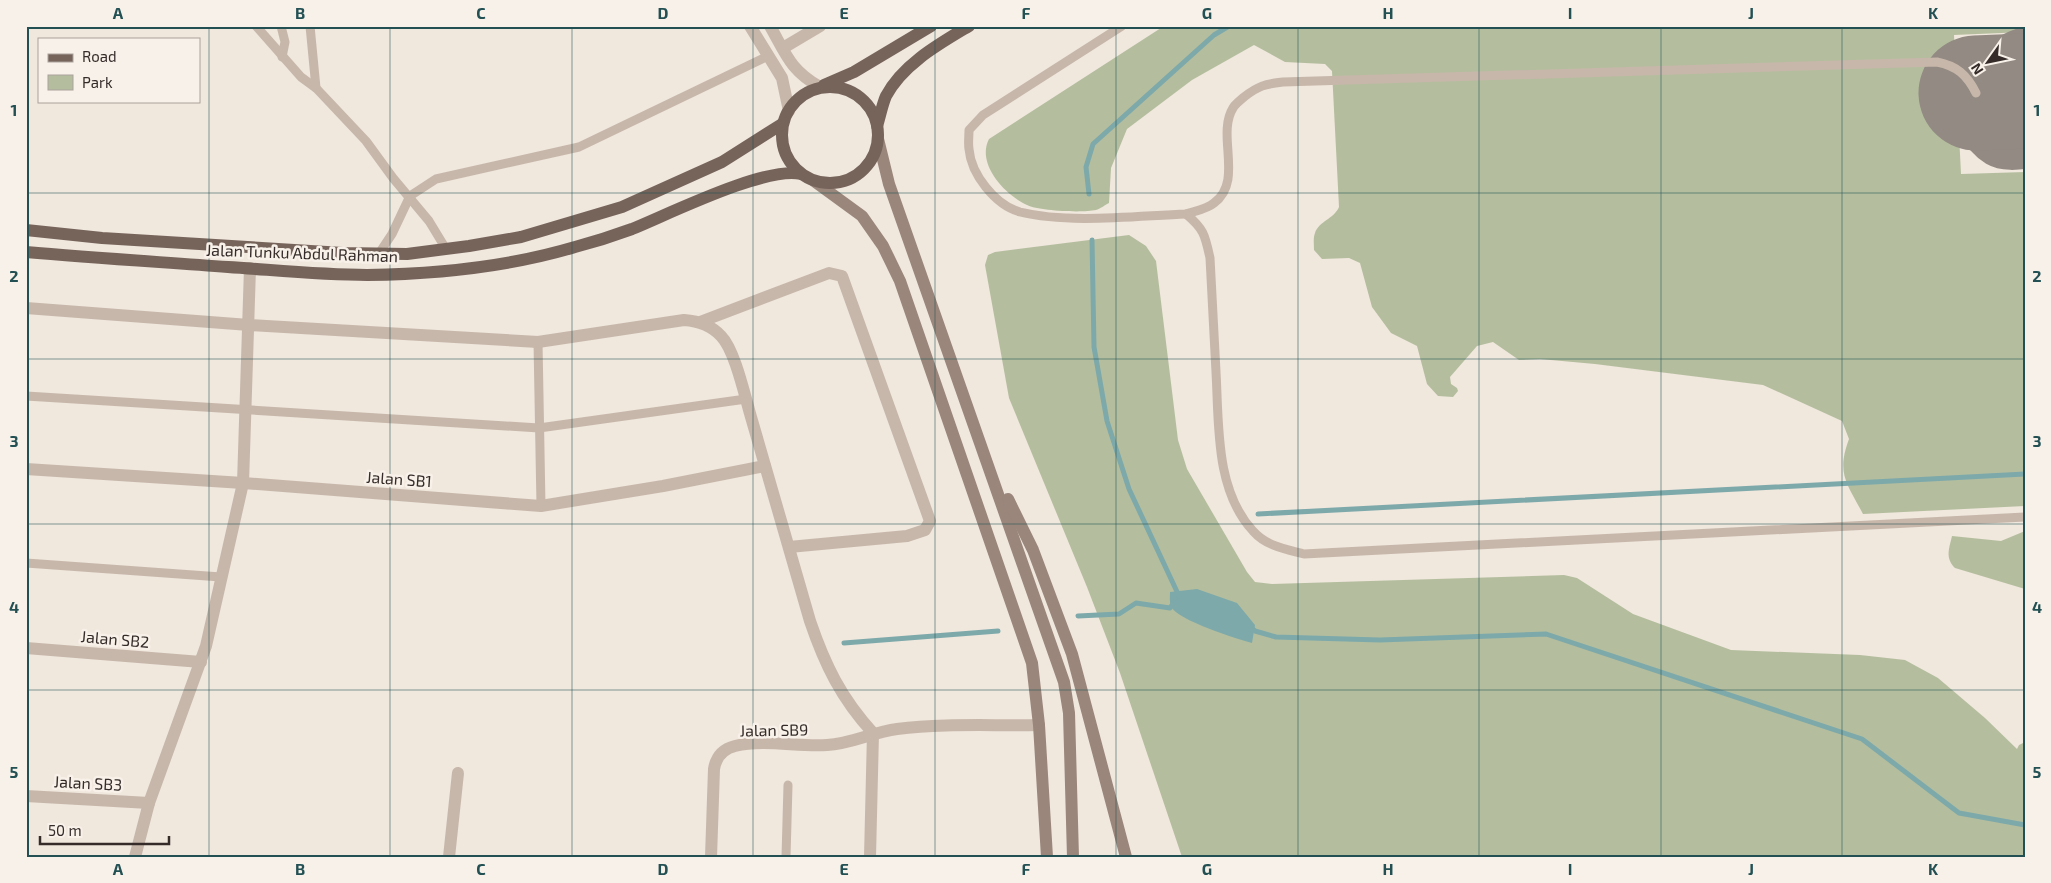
<svg xmlns="http://www.w3.org/2000/svg" width="2051" height="883" font-family="'Exo 2',sans-serif">
  <style>
    .green { fill: #b4be9e }
    .water { fill: #7ea9aa }
    .lines { fill: none; stroke-linecap: round; stroke-linejoin: round }
    .stream { stroke: #7ea9aa; stroke-width: 5 }
    .taxiway { stroke: #928a83; stroke-width: 46 }
    .runway { stroke: #928a83; stroke-width: 115 }
    .lane { stroke: #c7b7aa; stroke-width: 9 }
    .street { stroke: #c7b7aa; stroke-width: 12 }
    .secondary { stroke: #9a867b; stroke-width: 12 }
    .primary { stroke: #76645b; stroke-width: 12 }
    .grid { fill: none; stroke: #225053; stroke-width: 1; stroke-opacity: 0.55 }
    .labels { text-anchor: middle; stroke-width: 5; stroke-linejoin: round; paint-order: stroke }
    .street-label { font-size: 16px; fill: #352c29; stroke: #f8f1e9 }
    .neatline { fill: none; stroke: #225053; stroke-width: 2 }
    .grid-label { font-size: 16px; text-anchor: middle; font-weight: bold; fill: #225053 }
  </style>
  <rect width="100%" height="100%" fill="#f0e7dd"/>
  <g class="green">
    <path d="M1164,26h861v6l-71,3 7,139 64,-2v334l-162,8c-16,-31 -27,-40 -14,-75l-7,-18 -79,-36 -168,-21 -55,-5 -21,1 -26,-18 -16,4 -27,31 1,7 6,4 1,3 -5,6 -15,-1 -11,-12 -10,-38 -26,-13 -19,-26 -12,-44 -11,-5 -27,1 -8,-9c0,-5 -1,-12 1,-17 4,-12 19,-14 24,-26l-7,-136 -7,-7 -40,-2 -31,-17 -62,35 -65,49 -16,39 -2,35c-4,2 -9,6 -13,7 -14,3 -57,1 -69,-5 -22,-10 -51,-41 -38,-66z"/>
    <path d="M1129,235l17,11 10,15 22,179 9,29 60,103 8,10 17,2 292,-9 13,3 56,36 98,36 129,5 45,5 33,18 47,40 32,31 2,-4 6,-3v115h-843l-62,-184 -33,-86 -78,-189 -24,-133 3,-10 7,-3z"/>
    <path d="M2025,531v58l-70,-21c-10,-10 -6,-19 -3,-32l49,5z"/>
  </g>
  <path class="water" d="M1197,589l40,14 18,22 -3,18c-16,-4 -73,-23 -80,-35 -3,-5 -2,-11 -2,-16z"/>
  <g class="lines">
    <g class="stream">
      <path d="M1089,194l-3,-27 7,-23 121,-109 15,-9"/>
      <path d="M1092,240l2,107 13,74 22,68 50,107"/>
      <path d="M1258,514l767,-40"/>
      <path d="M1078,616l41,-2 17,-11 34,5 5,-7"/>
      <path d="M1250,626l5,5 21,6 104,3 166,-6 316,105 97,74 66,12"/>
      <path d="M844,643l154,-12"/>
    </g>
    <path class="taxiway" d="M2025,50c-21,7 -40,22 -49,43 -7,17 7,42 22,51 7,4 18,3 27,2"/>
    <path class="runway" d="M1976,93l49,-2"/>
    <g class="lane">
      <path d="M256,26l45,51 15,11 50,53 27,37 36,43 17,28"/>
      <path d="M281,26l4,16 -3,15"/>
      <path d="M310,26l6,62"/>
      <path d="M1122,26l-139,89 -14,15c0,6 -1,13 0,19 2,25 26,56 51,63 49,12 115,4 166,2 9,-3 21,-5 28,-11 30,-22 2,-68 19,-95 2,-4 8,-8 11,-11 14,-11 21,-13 39,-15l654,-20c20,4 30,13 39,31"/>
      <path d="M1186,214c18,15 19,21 24,44 2,38 4,76 6,114 3,52 -1,118 37,159 13,15 32,18 51,23l721,-37"/>
      <path d="M380,252l12,-18 18,-38 26,-17 143,-32 189,-91"/>
      <path d="M538,342l3,164"/>
      <path d="M26,396l513,32 207,-29"/>
      <path d="M26,563l195,14"/>
      <path d="M786,857l2,-72"/>
    </g>
    <g class="street">
      <path d="M750,26l32,52 7,33"/>
      <path d="M770,26c16,28 20,44 50,61"/>
      <path d="M783,48l37,-22"/>
      <path d="M26,308l223,17 289,17 146,-22c14,1 27,5 37,16 14,14 24,61 30,81 20,68 39,136 59,204 15,44 31,77 63,112l-3,124"/>
      <path d="M700,322l129,-49 13,3 88,245 -5,9 -18,6 -118,11"/>
      <path d="M26,469l217,14 298,23 122,-20 102,-20"/>
      <path d="M26,648l175,14"/>
      <path d="M26,796l123,7"/>
      <path d="M135,857l14,-54 57,-157 37,-163 7,-215"/>
      <path d="M449,857l9,-84"/>
      <path d="M711,857l3,-88c2,-12 9,-20 21,-23 30,-7 62,1 92,-1 24,-1 46,-13 70,-16 47,-6 95,-3 142,-4"/>
    </g>
    <g class="secondary">
      <path d="M878,139l11,45 175,498 5,31 4,144"/>
      <path d="M814,181l48,35 21,30 17,35 132,382 7,62 8,132"/>
      <path d="M1008,499l25,51 39,104 54,203"/>
    </g>
    <g class="primary">
      <path d="M824,85l30,-13 77,-46"/>
      <circle cx="830" cy="135" r="48"/>
      <path d="M877,126c3,-9 5,-21 9,-30 17,-32 53,-52 83,-70"/>
      <path d="M26,230l76,8 241,15 64,1 62,-8 52,-9 101,-30 100,-45 60,-38"/>
      <path d="M26,252c68,6 135,10 202,15 46,3 93,8 139,8 70,-1 141,-8 208,-28 19,-5 38,-11 57,-18 37,-15 133,-63 169,-55"/>
    </g>
  </g>
  <path class="grid" d="M209,26v831M390,26v831M572,26v831M753,26v831M935,26v831M1116,26v831M1298,26v831M1479,26v831M1661,26v831M1842,26v831M26,193h1999M26,359h1999M26,524h1999M26,690h1999"/>
  <g class="labels">
    <g class="street-label">
      <text transform="translate(302 253) rotate(2)" y="6">Jalan Tunku Abdul Rahman</text>
      <text transform="translate(399 479) rotate(4)" y="6">Jalan SB1</text>
      <text transform="translate(115 639) rotate(5)" y="6">Jalan SB2</text>
      <text transform="translate(774 730) rotate(-1)" y="6">Jalan SB9</text>
      <text transform="translate(88 783) rotate(3)" y="6">Jalan SB3</text>
    </g>
  </g>
  <rect width="2051" height="883" fill="none" stroke="#f8f1e9" stroke-width="55"/>
  <rect x="38" y="38" width="162" height="65" fill="#f8f1e9" stroke="#aaa29c"/>
  <rect x="48" y="54" width="25" height="8" fill="#76645b" stroke="#aaa29c"/>
  <text x="82" y="62" font-size="15" fill="#352c29">Road</text>
  <rect x="48" y="75" width="25" height="15" fill="#b4be9e" stroke="#aaa29c"/>
  <text x="82" y="88" font-size="15" fill="#352c29">Park</text>
  <g transform="translate(1988 62) rotate(237)" stroke="#f8f1e9" stroke-width="4" paint-order="stroke">
  <path d="M0-4L9 19L0 12L-9 19Z" fill="#352c29"/>
  <text y="-8" font-size="14" font-weight="bold" text-anchor="middle" fill="#352c29">N</text>
  </g>
  <path d="M40 836v8h129v-8" fill="none" stroke="#352c29" stroke-width="2.5"/>
  <text x="48" y="836" font-size="15" fill="#352c29" stroke="#f8f1e9" stroke-width="4" paint-order="stroke">50 m</text>
  <rect x="28" y="28" width="1996" height="828" class="neatline"/>
  <g class="grid-label">
    <text x="118" y="19">A</text>
    <text x="300" y="19">B</text>
    <text x="481" y="19">C</text>
    <text x="663" y="19">D</text>
    <text x="844" y="19">E</text>
    <text x="1026" y="19">F</text>
    <text x="1207" y="19">G</text>
    <text x="1388" y="19">H</text>
    <text x="1570" y="19">I</text>
    <text x="1751" y="19">J</text>
    <text x="1933" y="19">K</text>
    <text x="14" y="116">1</text>
    <text x="2037" y="116">1</text>
    <text x="14" y="282">2</text>
    <text x="2037" y="282">2</text>
    <text x="14" y="447">3</text>
    <text x="2037" y="447">3</text>
    <text x="14" y="613">4</text>
    <text x="2037" y="613">4</text>
    <text x="14" y="778">5</text>
    <text x="2037" y="778">5</text>
    <text x="118" y="875">A</text>
    <text x="300" y="875">B</text>
    <text x="481" y="875">C</text>
    <text x="663" y="875">D</text>
    <text x="844" y="875">E</text>
    <text x="1026" y="875">F</text>
    <text x="1207" y="875">G</text>
    <text x="1388" y="875">H</text>
    <text x="1570" y="875">I</text>
    <text x="1751" y="875">J</text>
    <text x="1933" y="875">K</text>
  </g>
</svg>
